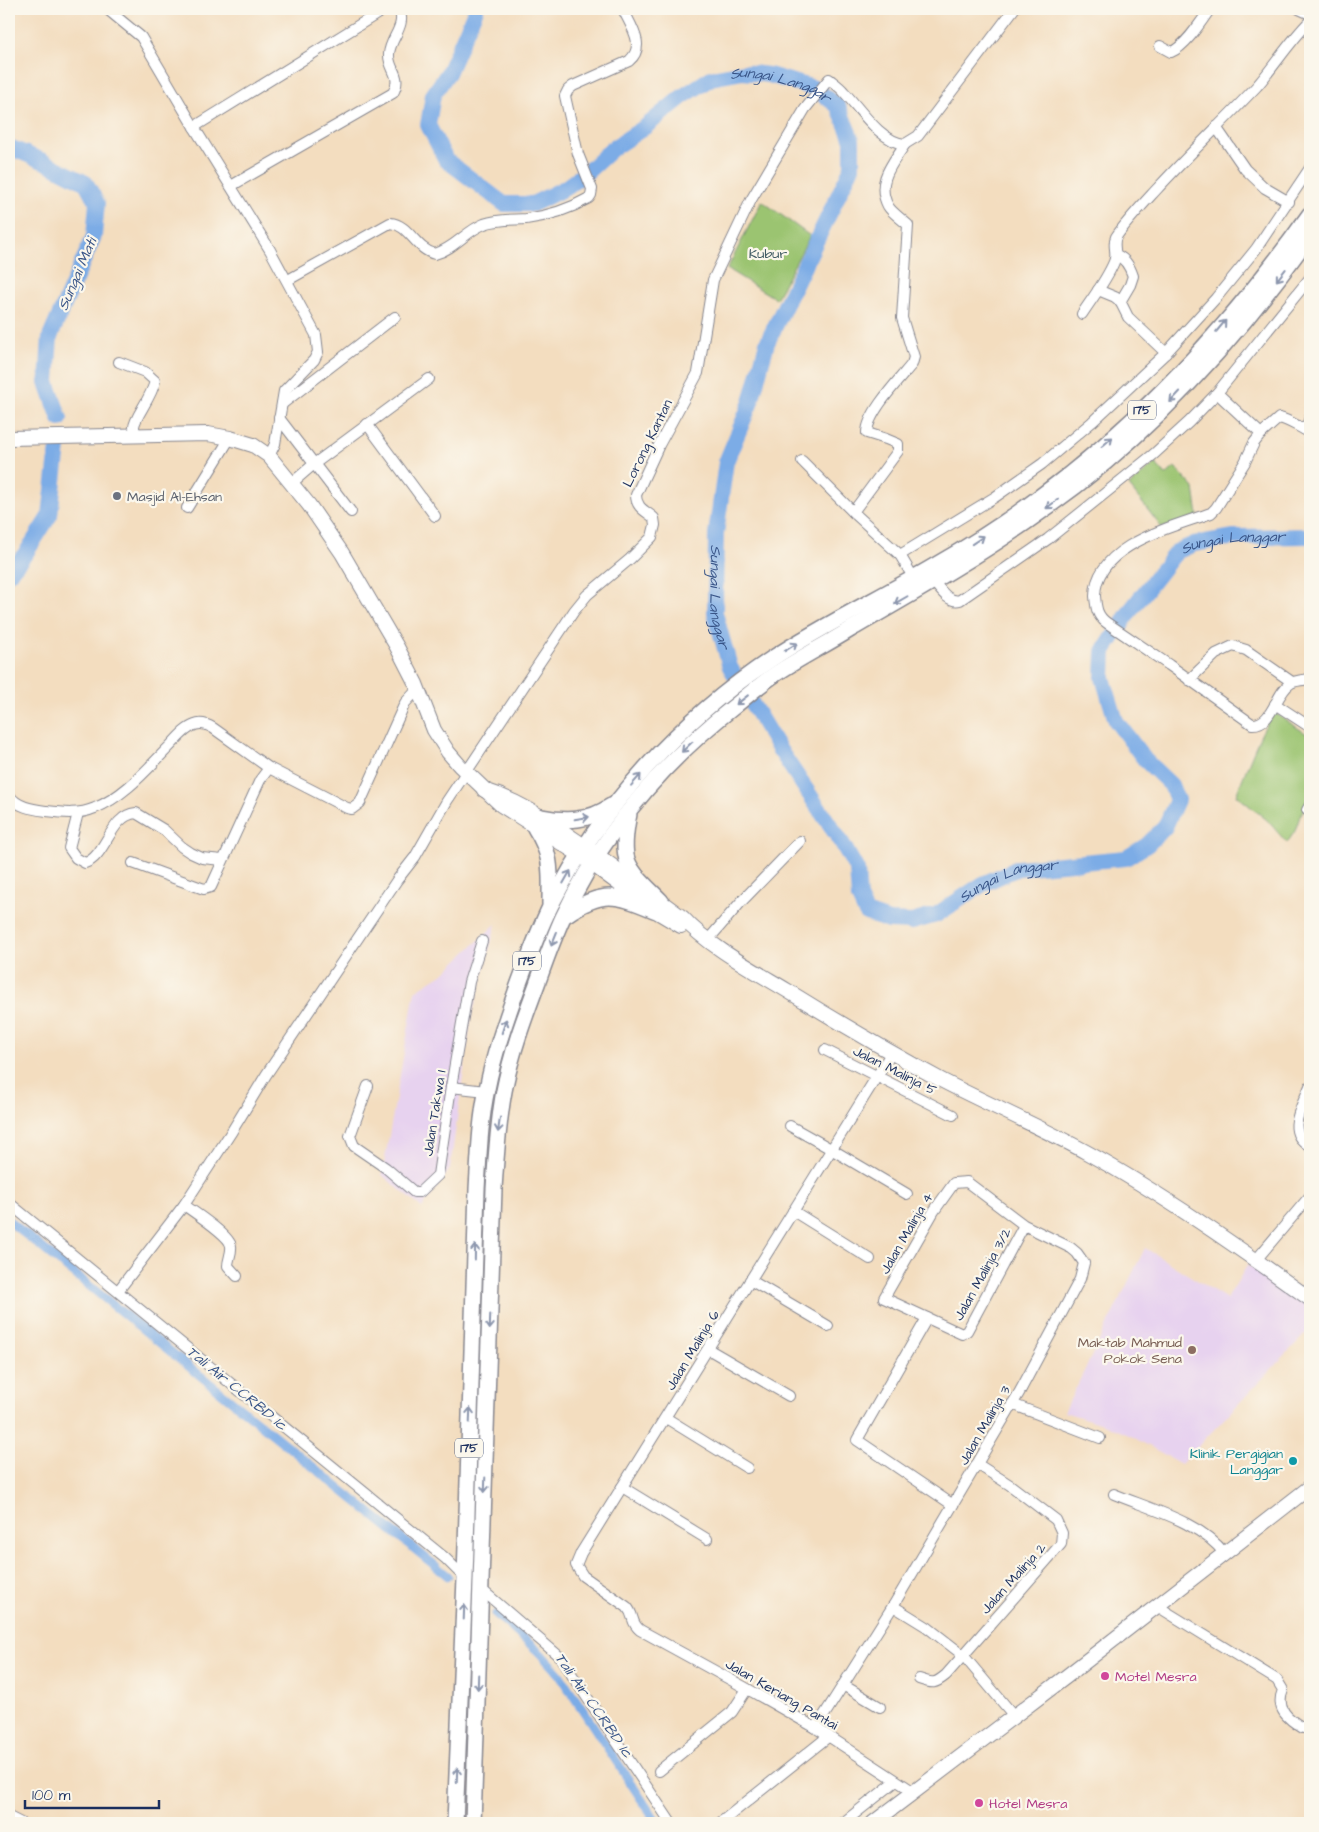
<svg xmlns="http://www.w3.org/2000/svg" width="1319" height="1832" font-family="'Architects Daughter',sans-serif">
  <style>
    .built { fill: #e7d2ef }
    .green { fill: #9bc471; stroke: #5b7a68 }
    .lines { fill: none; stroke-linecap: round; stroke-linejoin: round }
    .canal { stroke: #7cace6; stroke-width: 9 }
    .river { stroke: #7cace6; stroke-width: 16 }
    .minor-casing { stroke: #87868e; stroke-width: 12 }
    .major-casing { stroke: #87868e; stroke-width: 16 }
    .highway-casing { stroke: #87868e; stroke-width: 18 }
    .minor { stroke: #fff; stroke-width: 10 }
    .major { stroke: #fff; stroke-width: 14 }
    .highway { stroke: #fff; stroke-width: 15 }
    .oneway { stroke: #8d97ae }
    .worship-dot { fill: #6b7280; stroke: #fbf7ec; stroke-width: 2 }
    .education-dot { fill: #8d6e63; stroke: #fbf7ec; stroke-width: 2 }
    .culture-dot { fill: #0f9aa8; stroke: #fbf7ec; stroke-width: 2 }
    .hotel-dot { fill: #d1479c; stroke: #fbf7ec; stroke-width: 2 }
    .labels { text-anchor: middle; stroke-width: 4.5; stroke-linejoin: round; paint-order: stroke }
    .shield { fill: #fbf7ec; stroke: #5e6b89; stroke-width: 1 }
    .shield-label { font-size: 12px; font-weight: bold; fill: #1b2f5e }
    .park-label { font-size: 14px; fill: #415c64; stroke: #fbf7ec }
    .street-label { font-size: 14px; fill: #1b2f5e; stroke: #fbf7ec }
    .worship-label { font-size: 14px; fill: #5b616d; stroke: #fbf7ec; text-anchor: start }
    .education-label { font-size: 14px; fill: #785e54; stroke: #fbf7ec; text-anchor: end }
    .culture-label { font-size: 14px; fill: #0d838f; stroke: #fbf7ec; text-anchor: end }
    .hotel-label { font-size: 14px; fill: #b23c85; stroke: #fbf7ec; text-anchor: start }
    .water-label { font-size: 15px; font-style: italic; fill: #385487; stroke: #fbf7ec }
  </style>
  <rect width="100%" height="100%" fill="#fbf7ec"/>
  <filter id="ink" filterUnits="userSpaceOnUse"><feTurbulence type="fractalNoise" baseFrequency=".02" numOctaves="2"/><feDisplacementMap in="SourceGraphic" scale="10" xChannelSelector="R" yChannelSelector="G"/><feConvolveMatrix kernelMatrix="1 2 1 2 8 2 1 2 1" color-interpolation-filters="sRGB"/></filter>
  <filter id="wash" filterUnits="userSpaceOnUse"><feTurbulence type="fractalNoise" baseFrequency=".0096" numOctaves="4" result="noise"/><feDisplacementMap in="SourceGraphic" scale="20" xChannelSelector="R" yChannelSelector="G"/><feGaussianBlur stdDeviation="1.12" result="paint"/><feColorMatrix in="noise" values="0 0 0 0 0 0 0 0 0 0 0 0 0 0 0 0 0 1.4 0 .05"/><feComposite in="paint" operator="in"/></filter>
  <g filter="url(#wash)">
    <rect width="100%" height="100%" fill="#f3ddbf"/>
    <g class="built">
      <path d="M496,924l-25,95 -21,150 -28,39 -40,-33 33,-184 30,-19z"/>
      <path d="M1145,1248l82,51 21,-35 62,43v24l-1,-1 -128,134 -50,-28 -25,-11 -42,-13z"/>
    </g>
    <g class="green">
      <path d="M762,201l48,35 -34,63 -49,-30z"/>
      <path d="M1155,463l11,12 9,-8 19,21 4,28 -36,12 -33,-42z"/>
      <path d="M1275,713l35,23v61l-10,19 -5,15 -8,12 -20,-23 -31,-25c7,-16 28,-76 39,-82z"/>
    </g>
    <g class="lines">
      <g class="canal">
        <path d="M9,1221l439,355"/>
        <path d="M496,1614l44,39 19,21 98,149"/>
      </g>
      <g class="river">
        <path id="s1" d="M476,9l-28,64 -15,22 -5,30 18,35 58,44h29l32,-16 23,-17 25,-23 32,-21 37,-30 29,-19 32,-6 26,3 45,13 24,18 14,34v27l-85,176 -16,59 -25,60 -10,72 -1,79 15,54 49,82 63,94 15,27 2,28 7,15 23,8 23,1 24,-7 47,-31 35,-16 108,-10 21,-13 18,-18 12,-27 -6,-15 -26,-25 -29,-39 -13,-43 1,-27 26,-40 46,-59 18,-8 40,-7 76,-1"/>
        <path d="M9,147l34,14 43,22 11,20 -3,33 -44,101 -3,45 13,37"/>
        <path d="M9,573l17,-20 24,-38 8,-67"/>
      </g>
    </g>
  </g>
  <g filter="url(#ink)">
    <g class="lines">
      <defs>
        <g id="minor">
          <path d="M107,9l34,28 53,90 76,123 46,85 2,17 -4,8 -30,31 -9,53 -6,12"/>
          <path d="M1299,9l11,5"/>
          <path d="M1160,46l11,6c14,-5 30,-30 39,-43"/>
          <path d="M194,127l191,-118"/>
          <path d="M1216,127l29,42 20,19 24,14"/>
          <path d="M231,186l162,-93c10,-18 -5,-23 -4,-39 1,-16 18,-28 10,-45"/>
          <path d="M1116,255c9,3 14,12 17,21l-3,9 -10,17"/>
          <path d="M288,280l102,-57c19,1 26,27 45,31 19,-5 31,-23 49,-30 14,-5 28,-4 42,-5 22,-3 44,-10 63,-21l2,-3 1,-6 -14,-35 -13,-58 3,-6 5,-4 56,-25c18,-15 1,-36 -6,-52"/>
          <path d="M1098,290l17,7 5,4 8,16 38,36"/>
          <path d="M1082,314c11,-17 24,-33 32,-52 4,-9 -2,-17 2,-25 9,-14 29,-35 40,-47 33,-36 68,-69 101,-104 18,-21 33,-45 53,-65"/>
          <path d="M119,362l26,10 10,9c-3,16 -21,37 -21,46 0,3 2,5 2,8"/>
          <path d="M1217,393l44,41 -7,9 -9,19 -29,46 -5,5c-38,14 -116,32 -116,83 1,12 2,20 12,27l62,42 83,59c21,1 23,-31 39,-41 5,-3 13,-3 19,-4"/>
          <path d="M282,404l113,-87"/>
          <path d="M279,418l72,94"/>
          <path d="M367,424l68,92"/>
          <path d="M1305,430l5,-12"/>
          <path d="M1261,434l18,-16c11,2 20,10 31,14"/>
          <path d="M802,461l51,51 47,43 13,22"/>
          <path d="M292,483l22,-19 115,-85"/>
          <path d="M187,508l43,-70"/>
          <path d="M853,512l45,-61v-7l-12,-5 -19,-6c0,-20 32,-53 45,-69l2,-7 -12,-39 6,-93c-6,-6 -16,-12 -20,-19 -13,-24 5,-43 17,-62"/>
          <path d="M900,555l95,-58 47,-33 50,-42 74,-69 50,-55 40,-49 54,-81"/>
          <path d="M933,581c7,8 15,22 27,19l88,-61 106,-85 35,-32 28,-29 93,-115"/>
          <path d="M1189,680l27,-26 17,-8 13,4 46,32"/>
          <path d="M1275,704l35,23"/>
          <path d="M9,795c8,12 23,14 37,16 17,2 33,4 49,-3 30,-12 52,-39 74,-61 7,-7 16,-19 26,-22 7,-3 13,0 18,3l56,40 78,40 5,1 8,-6 45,-100 13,-14"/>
          <path d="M1307,810l3,-5"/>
          <path d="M78,813l-9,35 7,10 9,5c21,-6 25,-48 51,-50l28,17 18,17 9,6 11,5 20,2"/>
          <path d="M133,863l71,26 7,-2 49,-107 9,-12"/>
          <path d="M708,940l32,-37 60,-62"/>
          <path d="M825,1050l128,65"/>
          <path d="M892,1052l-311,501 -5,12 7,11 44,31c8,9 3,15 13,23l104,57 72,41 98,64"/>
          <path d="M368,1086l-18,50 4,10 32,22 28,24h6l18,-17 13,-88 18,-105 13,-41"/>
          <path d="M1310,1086c-8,21 -26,46 0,60"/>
          <path d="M451,1087l35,4"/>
          <path d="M790,1126l41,23 76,45"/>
          <path d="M9,1203l436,355 20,20"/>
          <path d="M184,1205c10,7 46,31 47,41 1,7 -3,13 -3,20l9,10"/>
          <path d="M793,1211l77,48"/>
          <path d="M1256,1260l54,-64"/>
          <path d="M750,1280l78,46"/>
          <path d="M118,1291l66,-86 48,-74 34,-56 131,-195 18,-23 32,-56 127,-190 13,-16 43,-36 22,-22 3,-12 -1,-7c-8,-7 -18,-10 -18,-23l23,-50 39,-72 15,-93 38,-80 54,-91 24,-30c5,4 11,8 15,13 16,17 37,50 61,52l13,-8 96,-127"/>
          <path d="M927,1318l-70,122 96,65"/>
          <path d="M708,1349l81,47"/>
          <path d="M1012,1404l88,34"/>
          <path d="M666,1418l81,50"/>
          <path d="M622,1487l85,52"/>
          <path d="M1114,1494c36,15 87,28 111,60"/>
          <path d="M482,1590l78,67 111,166"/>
          <path d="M893,1606l34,21 36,28 51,61"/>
          <path d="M1157,1606l120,74 6,10c-8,19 5,29 20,38l7,-2"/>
          <path d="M919,1679c14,5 16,5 27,-4l115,-131 1,-11 -6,-13 -46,-35 -33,-21"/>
          <path d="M843,1685l37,22"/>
          <path d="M816,1728l77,-122 126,-213 61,-114 4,-16 -7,-10 -6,-5 -47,-23 -57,-43 -13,1 -20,28 -50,87 78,36 5,-3 57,-106"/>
          <path d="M659,1771l73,-59 15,-23"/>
          <path d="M9,1817l12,6"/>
          <path d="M720,1823l109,-87"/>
          <path d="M843,1823l53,-42"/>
        </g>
        <g id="major">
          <path d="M9,438l199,-4 22,4 23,7 16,11 40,49 33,48 55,94 19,37 18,46 14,22 12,14 41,39 79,50 74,55 27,16"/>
          <path d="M484,790c35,11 58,27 87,47 39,26 75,54 112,81 25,28 72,53 105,73 50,31 101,61 153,89 48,25 98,46 145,72 78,43 152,95 224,147"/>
          <path d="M873,1823l194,-147 243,-189"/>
        </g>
        <g id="highway">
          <path d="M629,814c-10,50 -2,53 32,87"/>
          <path d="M542,817c25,5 47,4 69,-11"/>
          <path d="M535,828c18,28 15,44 15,76"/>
          <path d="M567,914c35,-24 49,-20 87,-4"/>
          <path d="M455,1823l10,-245 12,-389c2,-33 3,-68 10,-100 7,-36 19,-69 31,-103 10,-27 20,-55 33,-81 50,-99 130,-186 222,-247 52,-34 109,-61 163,-93 35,-20 69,-42 101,-66 107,-78 197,-178 273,-285"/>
          <path d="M473,1823l21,-634c2,-33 4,-66 10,-98 7,-37 20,-72 33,-107 8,-22 16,-45 26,-67 40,-85 100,-155 173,-212 13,-11 27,-23 41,-32 24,-16 50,-29 74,-44 66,-38 133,-76 195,-121 104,-73 191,-170 264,-273"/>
        </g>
      </defs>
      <use href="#minor" class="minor-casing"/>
      <use href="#major" class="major-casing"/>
      <use href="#highway" class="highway-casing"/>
      <use href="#minor" class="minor"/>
      <use href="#major" class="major"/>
      <use href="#highway" class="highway"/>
    </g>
    <defs><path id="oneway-shaft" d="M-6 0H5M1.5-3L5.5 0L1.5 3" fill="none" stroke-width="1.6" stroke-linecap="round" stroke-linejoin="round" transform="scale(1.25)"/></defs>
    <g class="oneway">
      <use href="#oneway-shaft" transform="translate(1281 275) rotate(128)"/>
      <use href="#oneway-shaft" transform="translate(1221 326) rotate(-50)"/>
      <use href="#oneway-shaft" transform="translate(1175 397) rotate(133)"/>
      <use href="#oneway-shaft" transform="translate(1107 442) rotate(-41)"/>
      <use href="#oneway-shaft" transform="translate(1052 504) rotate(143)"/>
      <use href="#oneway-shaft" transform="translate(978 540) rotate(-34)"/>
      <use href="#oneway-shaft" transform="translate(901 600) rotate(150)"/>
      <use href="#oneway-shaft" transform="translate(791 647) rotate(-33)"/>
      <use href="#oneway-shaft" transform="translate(742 700) rotate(142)"/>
      <use href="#oneway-shaft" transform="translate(687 747) rotate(136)"/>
      <use href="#oneway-shaft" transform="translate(636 780) rotate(-49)"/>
      <use href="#oneway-shaft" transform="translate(582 818) rotate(-10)"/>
      <use href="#oneway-shaft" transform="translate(567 877) rotate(-60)"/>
      <use href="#oneway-shaft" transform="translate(554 939) rotate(112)"/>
      <use href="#oneway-shaft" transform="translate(504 1026) rotate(-72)"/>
      <use href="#oneway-shaft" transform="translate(499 1125) rotate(98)"/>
      <use href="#oneway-shaft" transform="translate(475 1252) rotate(-89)"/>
      <use href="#oneway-shaft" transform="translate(490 1322) rotate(92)"/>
      <use href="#oneway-shaft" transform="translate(470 1415) rotate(-88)"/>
      <use href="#oneway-shaft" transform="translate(485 1485) rotate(92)"/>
      <use href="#oneway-shaft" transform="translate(464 1612) rotate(-88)"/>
      <use href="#oneway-shaft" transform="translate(478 1682) rotate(92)"/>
      <use href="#oneway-shaft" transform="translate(457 1775) rotate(-88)"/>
    </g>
  </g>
  <circle class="worship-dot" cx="117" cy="496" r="5"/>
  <circle class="education-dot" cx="1192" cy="1350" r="5"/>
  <circle class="culture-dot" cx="1293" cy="1461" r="5"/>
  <g class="hotel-dot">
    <circle cx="1105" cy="1676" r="5"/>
    <circle cx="979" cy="1803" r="5"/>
  </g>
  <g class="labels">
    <g class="shield">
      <rect x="1128" y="400.5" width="28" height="19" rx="4"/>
      <rect x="513" y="951.5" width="28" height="19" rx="4"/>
      <rect x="455" y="1438.5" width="28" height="19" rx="4"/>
    </g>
    <g class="shield-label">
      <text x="1142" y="414">175</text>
      <text x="527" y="965">175</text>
      <text x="469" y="1452">175</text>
    </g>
    <g class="park-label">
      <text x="768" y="258">Kubur</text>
    </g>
    <g class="street-label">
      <text transform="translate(647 443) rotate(-64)" y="5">Lorong Kantan</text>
      <text transform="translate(895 1070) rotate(27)" y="5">Jalan Malinja 5</text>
      <text transform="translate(434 1113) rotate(-81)" y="5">Jalan Takwa 1</text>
      <text transform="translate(906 1233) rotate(-60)" y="5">Jalan Malinja 4</text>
      <text transform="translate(982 1274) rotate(-61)" y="5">Jalan Malinja 3/2</text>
      <text transform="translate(692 1350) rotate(-59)" y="5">Jalan Malinja 6</text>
      <text transform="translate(984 1425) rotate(-60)" y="5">Jalan Malinja 3</text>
      <text transform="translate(1013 1578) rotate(-48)" y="5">Jalan Malinja 2</text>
      <text transform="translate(782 1694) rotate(30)" y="5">Jalan Keriang Pantai</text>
    </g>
    <g class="worship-label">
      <text x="127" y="501">Masjid Al-Ehsan</text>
    </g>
    <g class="education-label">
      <text x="1182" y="1347">Maktab Mahmud<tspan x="1182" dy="16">Pokok Sena</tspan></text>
    </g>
    <g class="culture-label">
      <text x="1283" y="1458">Klinik Pergigian<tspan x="1283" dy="16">Langgar</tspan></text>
    </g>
    <g class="hotel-label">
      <text x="1115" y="1681">Motel Mesra</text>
      <text x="989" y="1808">Hotel Mesra</text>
    </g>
    <g class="water-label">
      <text dy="5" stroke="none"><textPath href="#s1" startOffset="559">Sungai Langgar</textPath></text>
      <text transform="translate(77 274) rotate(-67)" y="5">Sungai Mati</text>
      <text dy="5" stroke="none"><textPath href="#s1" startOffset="2209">Sungai Langgar</textPath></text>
      <text dy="5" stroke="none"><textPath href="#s1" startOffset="1144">Sungai Langgar</textPath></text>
      <text dy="5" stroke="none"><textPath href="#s1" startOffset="1654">Sungai Langgar</textPath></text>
      <text transform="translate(237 1388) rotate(39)" y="5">Tali Air CCRBD 1c</text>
      <text transform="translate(594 1705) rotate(55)" y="5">Tali Air CCRBD 1c</text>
    </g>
  </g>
  <rect width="1319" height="1832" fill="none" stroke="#fbf7ec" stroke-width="30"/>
  <path d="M25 1800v8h134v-8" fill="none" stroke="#1b2f5e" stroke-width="2.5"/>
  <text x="32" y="1800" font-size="15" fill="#1b2f5e" stroke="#fbf7ec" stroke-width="4" paint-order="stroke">100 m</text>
</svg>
